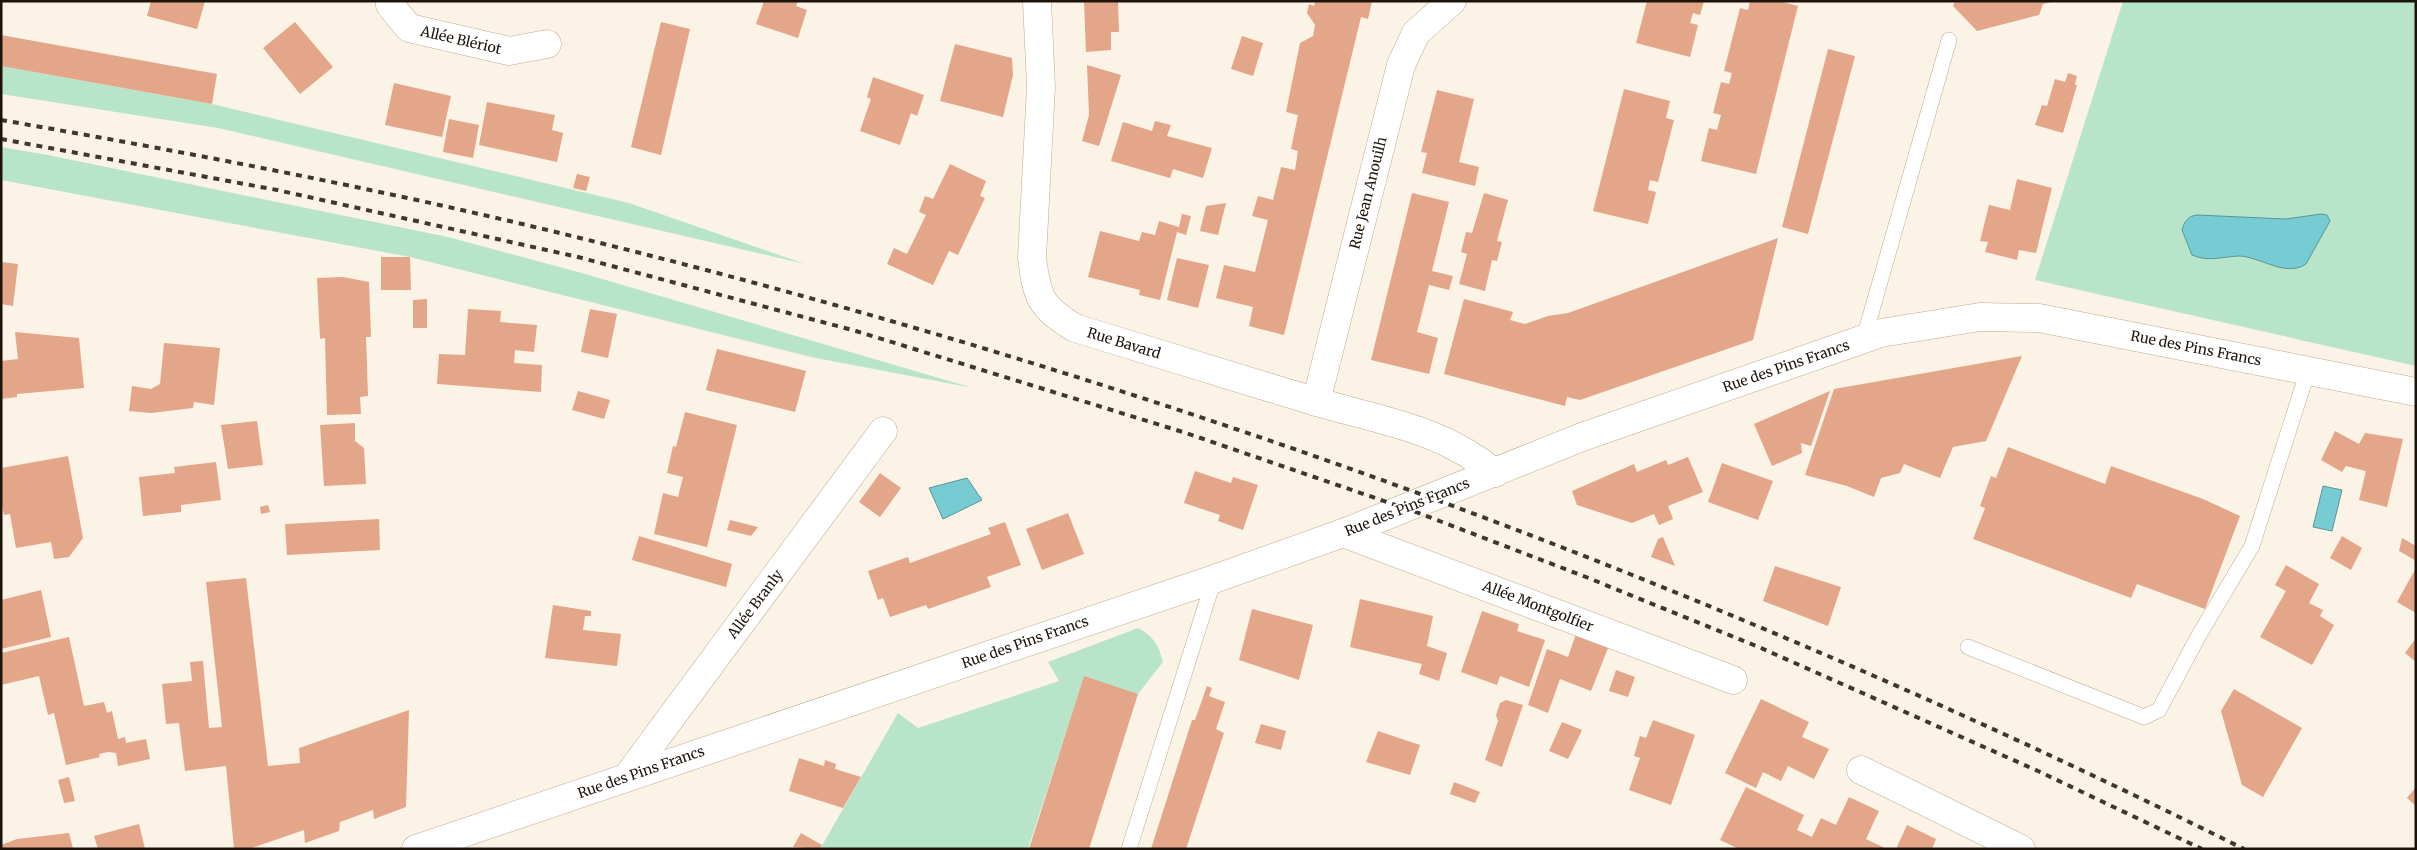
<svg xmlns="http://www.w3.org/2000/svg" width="2417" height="850" font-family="Merriweather,serif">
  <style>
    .green { fill: #b8e5ca }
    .water { fill: #76ccd2; stroke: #5b9596 }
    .building { fill: #e3a688 }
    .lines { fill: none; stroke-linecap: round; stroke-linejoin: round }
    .lane-casing { stroke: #bfaa8d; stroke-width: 16 }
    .street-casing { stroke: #bfaa8d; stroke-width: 29 }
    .lane { stroke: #fff; stroke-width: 15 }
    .street { stroke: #fff; stroke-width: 28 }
    .rail { stroke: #3f372c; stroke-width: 4; stroke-dasharray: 6 6; stroke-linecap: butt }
    .labels { text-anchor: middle; stroke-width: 4; stroke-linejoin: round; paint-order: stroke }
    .street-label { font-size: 14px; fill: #1c140a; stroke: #fff }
  </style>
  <rect width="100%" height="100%" fill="#fcf3e7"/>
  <g class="green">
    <path d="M2123,1h293v365l-381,-86z"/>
    <path d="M1,66l211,38 417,99 176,61 -587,-136 -217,-34z"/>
    <path d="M1,147l47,8 400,82 134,36 391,115 -162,-31 -401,-100 -409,-77z"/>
    <path d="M1138,628c15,8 21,17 25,34l-25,32 -54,-17 -56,172h-208l78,-136 20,15 141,-47 -11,-19z"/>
  </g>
  <g class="water">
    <path d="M2321,214l6,1 3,6 -24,43c-21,14 -46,-8 -68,-8 -17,1 -30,6 -46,-1l-10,-25c2,-8 6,-14 15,-15l89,4z"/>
    <path d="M967,478l15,22 -39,19 -14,-31z"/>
    <path d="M2323,486l19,4 -10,41 -19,-4z"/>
  </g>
  <g class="building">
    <path d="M151,1h54l-8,28 -50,-13z"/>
    <path d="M764,1h34l-2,5 11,4 -9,28 -42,-14z"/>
    <path d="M1084,1h34l1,31h-8v18l-25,2z"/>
    <path d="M1315,1h57l-4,18 -7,-2 -77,318 -35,-9 4,-19 -37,-9 8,-33 31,7 13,-52 -16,-4 6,-20 15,4 8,-33 14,3 3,-19 -7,-2 7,-34 -12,-3 14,-69 13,-7 2,-11 -8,-12 2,-9 5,2z"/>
    <path d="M1647,1h57l-4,14 -7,-2 -3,10 8,2 -8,32 -54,-14z"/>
    <path d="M1750,1h29l19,5 -42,168 -55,-13 8,-33 8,2 4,-15 -8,-2 8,-31 8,2 3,-11 -8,-2 16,-63 8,2z"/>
    <path d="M1955,1h97v1l-9,2 -4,11 -62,16 -24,-25z"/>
    <path d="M295,22l38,45 -33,27 -37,-46z"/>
    <path d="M661,22l29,7 -29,126 -30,-8z"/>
    <path d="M1,35l216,39 -5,30 -211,-38z"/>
    <path d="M1242,36l21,7 -10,33 -22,-7z"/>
    <path d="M955,44l57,14 1,17 -10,42 -63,-16z"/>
    <path d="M1828,49l27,7 -47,178 -26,-7z"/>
    <path d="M1087,65l34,10 -22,71 -17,-5 7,-26z"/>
    <path d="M2068,73l9,3 -2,9h2l-14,48 -28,-8 7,-20 5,1 8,-27 10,3z"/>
    <path d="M873,77l51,18 -7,21 -6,-3 -11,32 -40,-14 11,-32 -4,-2z"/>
    <path d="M394,83l57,13 -9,41 -57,-12z"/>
    <path d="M1624,89l46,12 -4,17 8,2 -16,62 -8,-2 -2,10 8,2 -8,32 -55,-13z"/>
    <path d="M1437,90l37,9 -15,63 20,5 -4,19 -53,-13 5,-20 -6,-1z"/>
    <path d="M487,102l68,13 -3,15 11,3 -6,29 -78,-17z"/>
    <path d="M449,119l30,6 -6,33 -30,-6z"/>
    <path d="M1155,121l16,4 -4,11 45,12 -9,30 -30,-9 -3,9 -59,-17 12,-39 29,9z"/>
    <path d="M950,164l36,17 -6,15 5,2 -27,57 -9,-4 -16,34 -46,-21 7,-16 13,6 19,-39 -7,-3 6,-16 8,3z"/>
    <path d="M577,174l13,3 -4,14 -13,-3z"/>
    <path d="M2017,179l35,9 -16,65 -17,-3 -2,10 -32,-8 3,-10 -8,-1 9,-36 21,5z"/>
    <path d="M1412,193l37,9 -17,69 21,5 -4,14 -20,-5 -12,47 21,6 -9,36 -58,-14z"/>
    <path d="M1484,193l24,7 -11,41 5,1 -5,19 -5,-1 -7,31 -26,-7 8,-30 -6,-2 5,-20 6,1z"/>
    <path d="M1226,203l-8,32 -18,-4 6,-25z"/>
    <path d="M1182,214l9,2 -5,19 -9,-3 -17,68 -21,-5 1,-5 -52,-13 12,-46 39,10 3,-9 13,3 4,-14 20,6z"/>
    <path d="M1778,238l-25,102 -173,60 -13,-3 -2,9 -121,-32 20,-75 49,13 -3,8 15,4 23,-8 20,-3z"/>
    <path d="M381,257h29l1,33h-30z"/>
    <path d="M1177,258l32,7 -11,43 -31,-8z"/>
    <path d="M1,262l17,2 -5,42 -12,-2z"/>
    <path d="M343,277l26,5 2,55h-5l2,59 -8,1 1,17 -34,1 -2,-77 -5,1 -3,-61z"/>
    <path d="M427,299v29h-14v-28z"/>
    <path d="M468,309l33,2 -1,11 37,3 -3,27 -19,-2 -1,13 28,2 -1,27 -104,-8 2,-30 26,1z"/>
    <path d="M590,309l27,5 -9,44 -27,-6z"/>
    <path d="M15,332l64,6 5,50 -67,6v3l-16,2v-38l17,-2z"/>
    <path d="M164,343l56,5 -6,57 -20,-3 -1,6 -42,5 -22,-2 3,-25 19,3 9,-5z"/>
    <path d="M717,349l89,22 -11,41 -89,-22z"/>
    <path d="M2022,356l-36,85 -33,6 -13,31 -36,-14 -4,9 -19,5 -7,19 -27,-11 -42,-11 29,-86z"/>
    <path d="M578,391l32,9 -6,19 -32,-9z"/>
    <path d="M1830,391l-19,55 -10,-3 1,10 -30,13 -18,-42z"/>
    <path d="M685,412l52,13 -30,122 -53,-13 9,-41 15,4 5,-20 -16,-4 6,-27 3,1z"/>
    <path d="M257,421l6,44 -35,4 -7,-44z"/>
    <path d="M355,423v18l9,7 2,36 -42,2 -4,-61z"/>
    <path d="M2335,431l24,13 6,-11 38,6 -16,68 -28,-7 7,-29 -20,-5 -4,6 -21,-12z"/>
    <path d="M2008,447l97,37 6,-18 92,33 37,17 -35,93 -68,-25 -6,14 -158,-59 12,-31 -5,-2 11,-30 5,2z"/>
    <path d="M68,456l15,82 -14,19 -15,2 -3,-17 -35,6 -6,-34 -6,1 -3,-13v-34z"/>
    <path d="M1688,457l15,35 -35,14 5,13 -14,6 -5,-11 -22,9 -55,-18 -5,-14 62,-27 3,8 29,-12 2,5z"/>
    <path d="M216,462l5,38 -40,5v7l-38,4 -4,-39 36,-4 -1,-6z"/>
    <path d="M1722,463l51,18 -15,39 -50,-18z"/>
    <path d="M1195,471l36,12 2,-6 25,8 -15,45 -25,-9 2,-6 -36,-12z"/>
    <path d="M880,473l21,15 -21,29 -21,-15z"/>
    <path d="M268,505l2,7 -9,2 -1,-7z"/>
    <path d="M1068,513l16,41 -42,16 -16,-41z"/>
    <path d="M379,519l1,31 -93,5 -2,-31z"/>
    <path d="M730,520l28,7 -7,9 -24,-6z"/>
    <path d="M1005,522l16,43 -34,12 4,10 -63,22 -2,-4 -36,12 -7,-19 -5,2 -10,-29 40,-14 2,6 81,-29 -3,-6z"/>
    <path d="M639,536l93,28 -6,23 -94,-27z"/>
    <path d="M2342,536l20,12 -11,22 -21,-12z"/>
    <path d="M1663,537l12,29 -24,-9 7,-18z"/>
    <path d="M2402,538l14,8v15l-17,-10z"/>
    <path d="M2286,565l33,19 -10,19 14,7 -3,6 14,9 -22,40 -52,-28 26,-46 -11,-6z"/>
    <path d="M1775,566l66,21 -13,39 -65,-25z"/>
    <path d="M2416,568v45l-19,-11z"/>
    <path d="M246,578l22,188 32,-3 -1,-15 110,-38 -3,97 -32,12 -1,-9 -33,12 -1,9 -34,12 -1,-13 -55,19h-15l-8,-83 -41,5 -6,-48 -13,1 -4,-40 30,-3 -2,-19 13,-1 6,67 13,-1 -16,-145z"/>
    <path d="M41,590l10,47 -50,12v-49z"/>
    <path d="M1360,599l73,17 -6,30 20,7 -8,28 -20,-7 3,-10 -72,-17z"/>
    <path d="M553,605l38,6v5h-6l-2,14 38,4 -4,32 -72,-8z"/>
    <path d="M1252,609l61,16 -14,55 -60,-20z"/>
    <path d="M1482,611l37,13 -2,7 28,9 -16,47 -29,-11 -3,9 -36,-13z"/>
    <path d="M1577,631l33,12 -19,48 -31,-12 -12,34 -20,-8 19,-56 21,8z"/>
    <path d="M69,637l15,69 20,-4 3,11 5,-2 6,28 7,-2 1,6 20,-4 4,20 -32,7 -2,-13 -8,-1 -9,2 1,3 -34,8 -12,-52 -6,2 -9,-39 -38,9v-32z"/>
    <path d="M2416,638v24l-11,-9z"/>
    <path d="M1616,670l19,7 -7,20 -19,-6z"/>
    <path d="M1084,676l54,18 -49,155h-60z"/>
    <path d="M1207,686l5,2 -3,8 16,6 -9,27 8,4 -38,116h-35l41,-129h3z"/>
    <path d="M2234,689l68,39 -39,69 -21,-12 -21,-74z"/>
    <path d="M1761,699l48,23 -7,15 27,12 -15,30 -26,-13 -7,15 -18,-9 -7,16 -31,-15z"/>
    <path d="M1506,700l17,5 -21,62 -17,-7 13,-39 -2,-6 4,-12z"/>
    <path d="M1653,720l42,15 -24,70 -42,-15 11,-32 -6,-2 6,-20 6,2z"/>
    <path d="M1562,722l20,8 -14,29 -19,-8z"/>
    <path d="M1261,724l25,7 -5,19 -26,-7z"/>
    <path d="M1378,731l42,14 -10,30 -44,-13z"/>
    <path d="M799,758l25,8 1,-6 11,4 -1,5 26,8 -18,31 -54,-17z"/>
    <path d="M69,777l6,24 -11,2 -6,-23z"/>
    <path d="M1454,782l26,10 -5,11 -25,-9z"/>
    <path d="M1746,787l58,28 -7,15 15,7 9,-19 15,7 13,-28 30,14 -13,28 21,10h-148l-19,-9z"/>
    <path d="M2416,787v19l-9,-8z"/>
    <path d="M139,824l6,25h-47l-4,-13z"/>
    <path d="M1907,825l29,14 -4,10h-36z"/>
    <path d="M69,833l4,16h-72v-4l16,-6z"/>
    <path d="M801,833l21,12 -2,4 -27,-2z"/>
  </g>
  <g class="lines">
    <defs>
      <g id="lane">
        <path d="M1864,338l85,-298"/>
        <path d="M1968,647l176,70 15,-7 40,-75 53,-89 56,-176"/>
        <path d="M1129,849l85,-270"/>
      </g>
      <g id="street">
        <path d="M390,1v4l19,23 100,23 38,-7"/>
        <path d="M1037,1l4,86 -9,171c5,39 8,49 43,70 79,24 159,49 239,73 66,20 125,26 181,72"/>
        <path d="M1316,402l85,-337 15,-32 36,-32"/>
        <path d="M1343,533l390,147"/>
        <path d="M1861,770l160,79"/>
        <path d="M627,777l256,-346"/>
        <path d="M416,849l798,-270 129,-46 239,-96 299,-104 99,-16 59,1 377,74"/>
      </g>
    </defs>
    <use href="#lane" class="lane-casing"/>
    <use href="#street" class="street-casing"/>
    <use href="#lane" class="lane"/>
    <use href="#street" class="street"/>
    <g class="rail">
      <path d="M1,120c196,34 390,71 583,119 574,141 1131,346 1660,610"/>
      <path d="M1,139l276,51 301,67 278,74 330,102 230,79 170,65 175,71 277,123 164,78"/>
    </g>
  </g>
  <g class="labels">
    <g class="street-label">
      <text transform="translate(461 40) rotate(13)" y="5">Allée Blériot</text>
      <text transform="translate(1368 193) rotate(-76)" y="5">Rue Jean Anouilh</text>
      <text transform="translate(1124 343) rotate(17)" y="5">Rue Bavard</text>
      <text transform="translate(2196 348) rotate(11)" y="5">Rue des Pins Francs</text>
      <text transform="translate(1786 366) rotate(-19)" y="5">Rue des Pins Francs</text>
      <text transform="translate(1407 507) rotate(-22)" y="5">Rue des Pins Francs</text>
      <text transform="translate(755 604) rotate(-53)" y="5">Allée Branly</text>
      <text transform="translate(1538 606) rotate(21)" y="5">Allée Montgolfier</text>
      <text transform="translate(1025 642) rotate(-19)" y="5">Rue des Pins Francs</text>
      <text transform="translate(641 772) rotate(-19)" y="5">Rue des Pins Francs</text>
    </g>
  </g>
  <rect width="2417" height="850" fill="none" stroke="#1c140a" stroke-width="5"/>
</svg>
